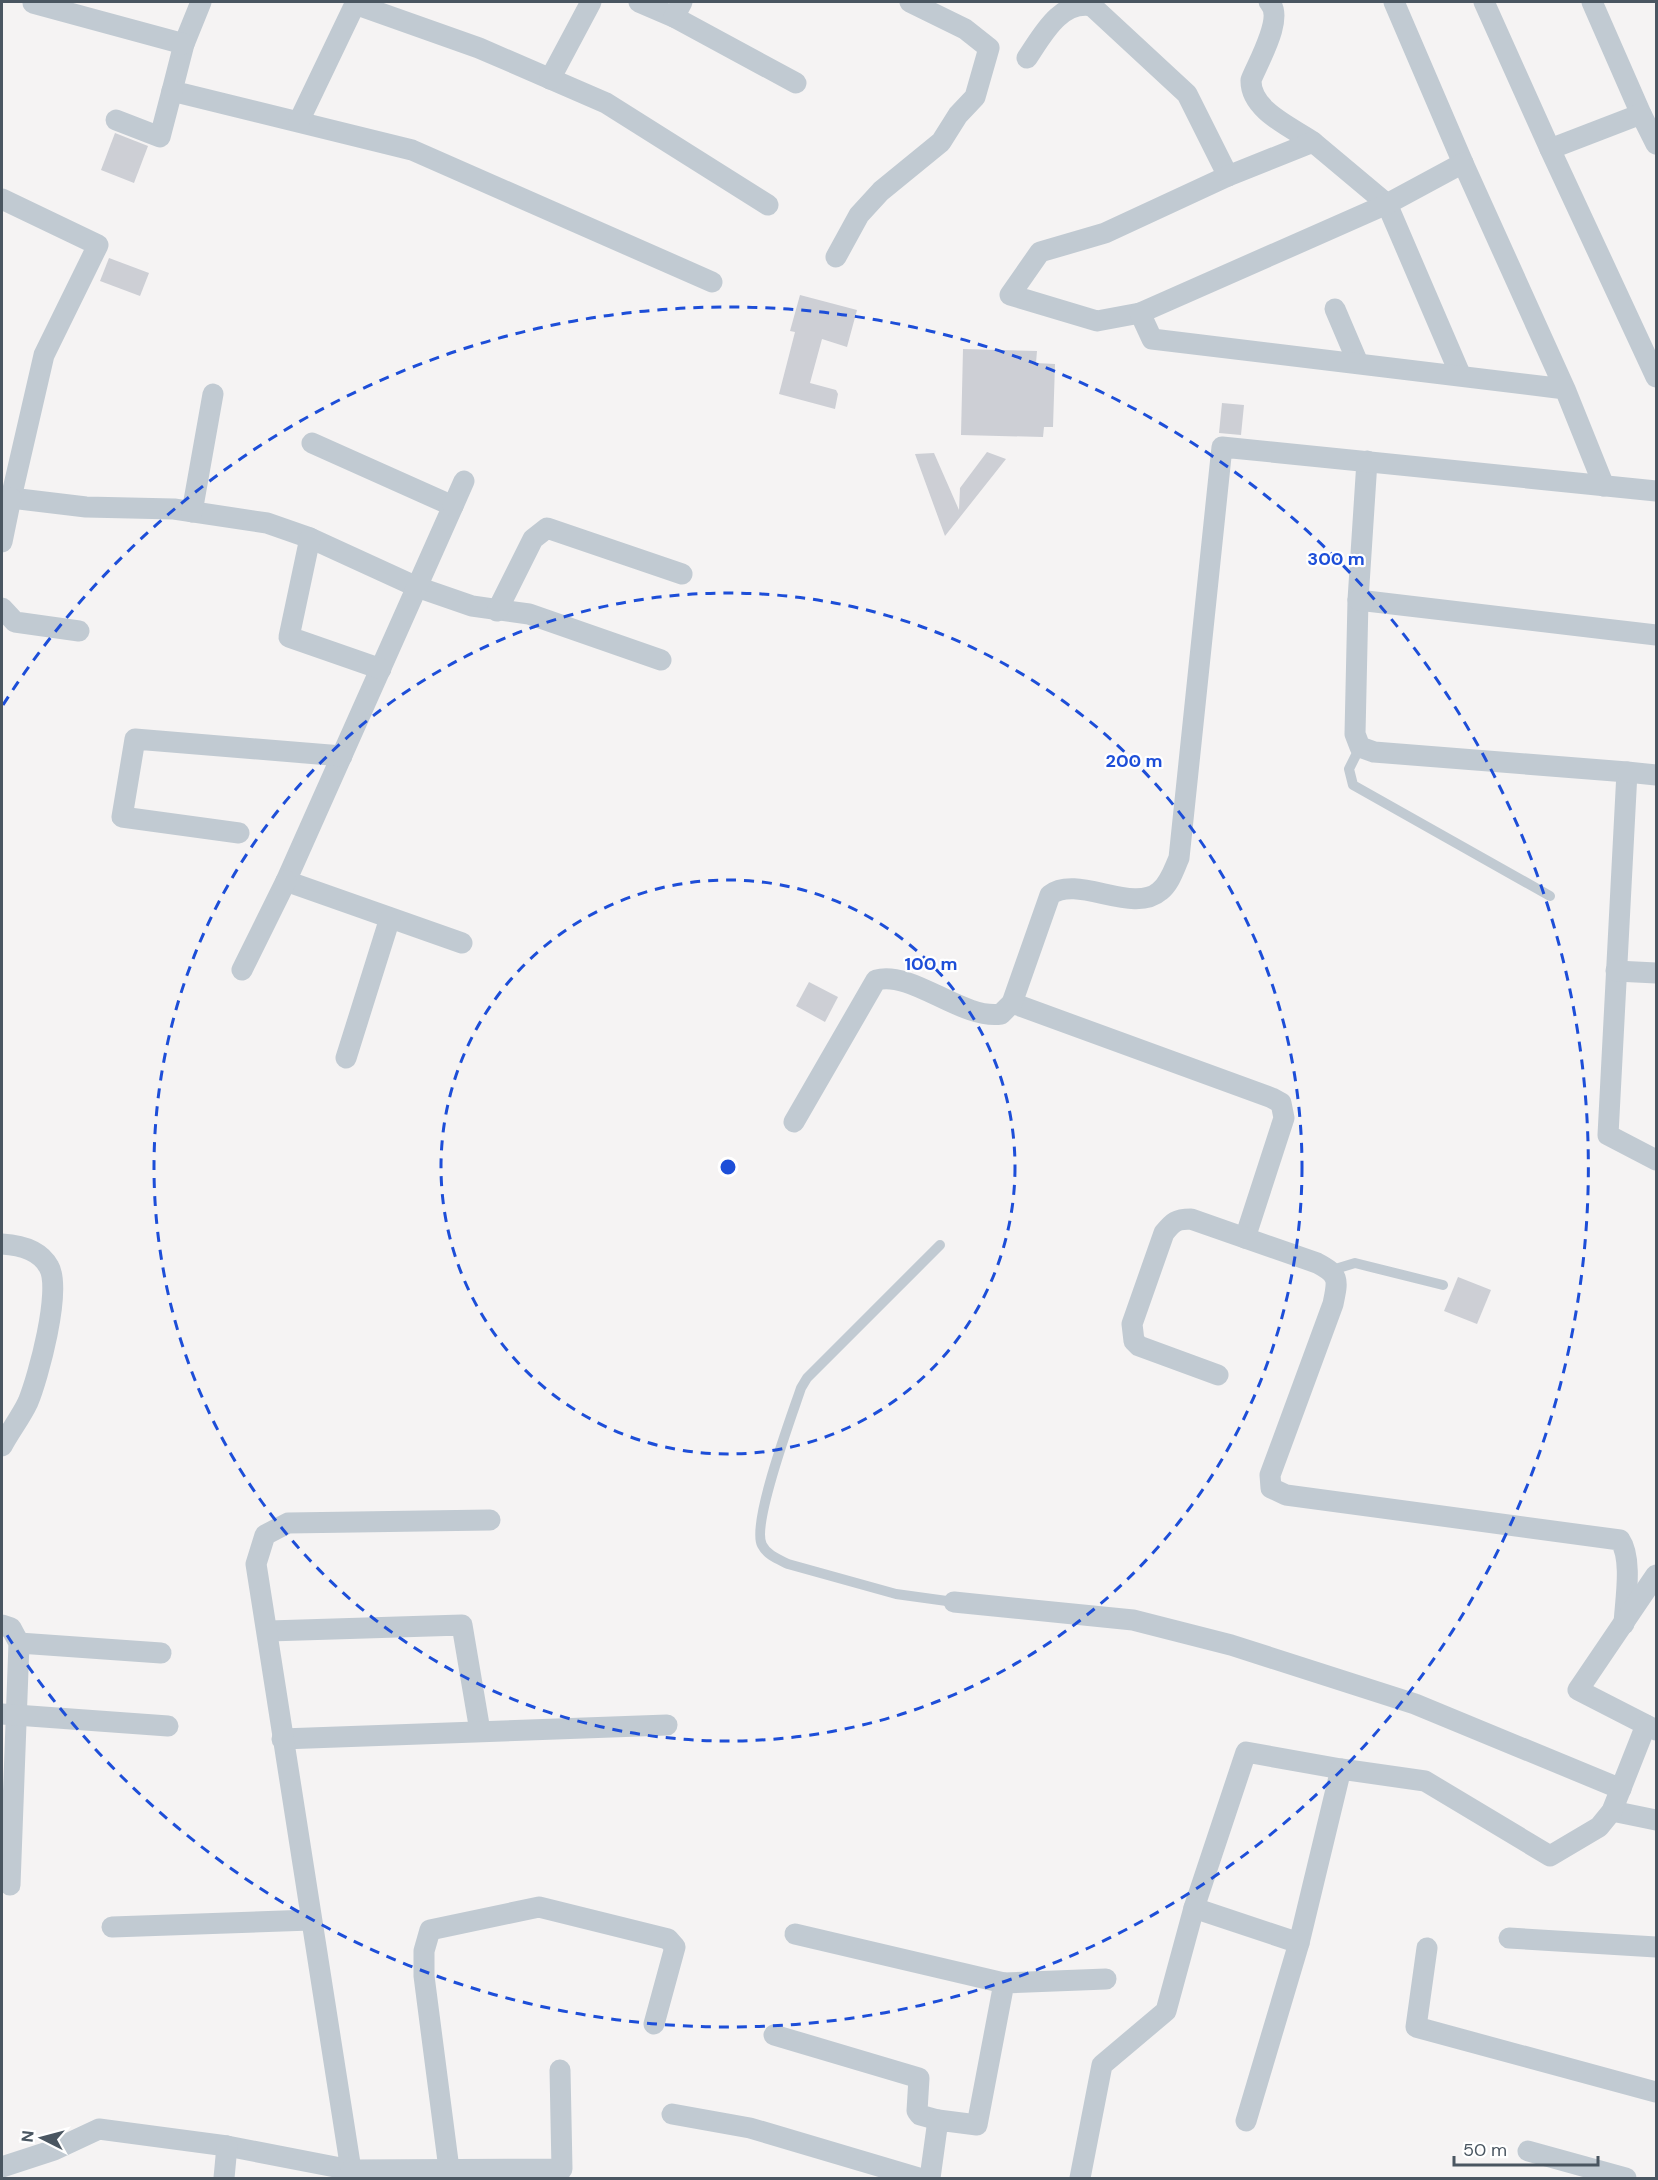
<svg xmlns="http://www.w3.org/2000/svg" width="1658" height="2180" font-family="'DM Sans',sans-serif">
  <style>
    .building { fill: #cdcfd5 }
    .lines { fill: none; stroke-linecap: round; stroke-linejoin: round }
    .lane { stroke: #c1cad2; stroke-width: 10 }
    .street { stroke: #c1cad2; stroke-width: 21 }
    .ring { fill: none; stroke: #1d4ed8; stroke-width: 3; stroke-dasharray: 10 8 }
    .centre { fill: #1d4ed8; stroke: #fff; stroke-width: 3 }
    .ring-label { font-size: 18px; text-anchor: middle; font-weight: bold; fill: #1d4ed8; stroke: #fff; stroke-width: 4.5; stroke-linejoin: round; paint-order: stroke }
  </style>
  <rect width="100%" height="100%" fill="#f5f3f3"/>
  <g class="building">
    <path d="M115,133l33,13 -14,37 -33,-13z"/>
    <path d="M109,258l40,15 -9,23 -40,-15z"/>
    <path d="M800,295l57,15 -10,37 -25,-8 -12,44 26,7 2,4 -3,15 -56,-15 16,-62 -5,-1z"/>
    <path d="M963,349l74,2 -1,12 19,1 -2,63h-9l-1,10 -82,-2z"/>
    <path d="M1222,403l22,2 -3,30 -22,-2z"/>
    <path d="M987,452l19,7 -61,77 -30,-82 19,-1 25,57 1,-22z"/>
    <path d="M809,982l29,15 -13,25 -29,-16z"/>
    <path d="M1458,1277l33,13 -14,34 -33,-13z"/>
  </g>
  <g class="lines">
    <g class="lane">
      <path d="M1360,747l-11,22 4,16 197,111"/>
      <path d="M940,1245l-133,133 -6,10c-9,27 -50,136 -39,157 5,10 16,14 26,19l108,30 58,8"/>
      <path d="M1332,1270l23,-7 88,22"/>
    </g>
    <g class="street">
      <path d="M201,2l-17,42 -12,47 240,59 300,132"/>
      <path d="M639,2l35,15 8,-15"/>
      <path d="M1269,2c16,15 -11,60 -18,78 -1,30 40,47 62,62"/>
      <path d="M1394,2l69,161"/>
      <path d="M1484,2l66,147"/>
      <path d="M1592,2l49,112"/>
      <path d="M33,3l151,41"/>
      <path d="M355,4l124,44 127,55 162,102"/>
      <path d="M674,17l122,66"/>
      <path d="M1027,58c15,-22 33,-58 65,-52l95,88 41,82"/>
      <path d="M550,79l41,-77"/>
      <path d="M116,120l44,17 12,-46"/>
      <path d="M299,121l57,-119"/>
      <path d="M1656,144l-15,-30 -91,35 106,228"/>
      <path d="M2,199l96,46 -54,110 -33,143 75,9 88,2 93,14 43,15 107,49 55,19 57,8 132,46"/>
      <path d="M836,257l23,-42 22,-24 60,-49 17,-27 17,-18 14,-49 -24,-19 -55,-27"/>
      <path d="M1335,309l23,54"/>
      <path d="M1140,313l-43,8 -87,-26 30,-43 65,-19 123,-57 85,-34 74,62 73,170"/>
      <path d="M1565,389l-413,-50 -12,-26 247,-109 76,-41 102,226 39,97"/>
      <path d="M312,443l141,63 -167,375 176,62"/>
      <path d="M1367,461l-9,139 -3,134 5,13 14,5 253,20 -19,363 48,25"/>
      <path d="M453,506l11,-25"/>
      <path d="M192,512l21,-118"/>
      <path d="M310,538l-21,99 92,32"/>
      <path d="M2,542l9,-44"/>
      <path d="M1358,600l298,35"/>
      <path d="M2,608l13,14 64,9"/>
      <path d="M497,611l36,-72 14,-11 135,46"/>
      <path d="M1627,772l29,3"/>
      <path d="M239,833l-117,-16 13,-78 207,17"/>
      <path d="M242,970l44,-89"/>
      <path d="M1616,971l40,2"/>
      <path d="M1012,1003l260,95 9,5 3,15 -39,120"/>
      <path d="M346,1058l44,-140"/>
      <path d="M794,1122l82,-142c36,-10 86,40 125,34l11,-11 38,-108c27,-21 83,20 110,-4 10,-8 14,-22 19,-33l43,-411 434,44"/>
      <path d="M2,1244c17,1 38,6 47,23 13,23 -11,111 -21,135 -7,15 -18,29 -26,44"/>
      <path d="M1218,1375l-79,-29 -5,-5 -2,-17 32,-91c9,-11 12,-14 27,-14l126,44c23,12 21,17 16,41l-63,171 1,13 15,7 334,45c13,19 5,62 4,84"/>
      <path d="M954,1602l179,18 98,25 184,59 206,85"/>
      <path d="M2,1625l9,3 8,15 -9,242"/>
      <path d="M269,1631l193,-6 18,106"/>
      <path d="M19,1643l142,10"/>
      <path d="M2,1714l166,12"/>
      <path d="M1656,1730l-78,-40 78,-115"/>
      <path d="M282,1739l385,-14"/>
      <path d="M1612,1811l44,9"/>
      <path d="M1194,1908l52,-156 95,17"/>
      <path d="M112,1927l199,-7"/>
      <path d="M795,1934l209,49"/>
      <path d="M1509,1938l147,9"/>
      <path d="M1427,1948l-11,79 240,65"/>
      <path d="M774,2035l145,43 -2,33 3,4 18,5"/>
      <path d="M672,2114l78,14 169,50"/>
      <path d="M1246,2121l53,-178"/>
      <path d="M1528,2151l98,27"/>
      <path d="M2,2167l52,-17 45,-21 128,17 124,24 -95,-606 9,-29 23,-12 202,-3"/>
      <path d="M449,2169l-25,-193v-25l6,-21 109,-23 129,32 7,8 -21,77"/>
      <path d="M224,2178l3,-32"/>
      <path d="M351,2178v-8l211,-1 -2,-99"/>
      <path d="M930,2178l8,-58 39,5 27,-142 102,-4"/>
      <path d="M1080,2178l22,-113 64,-54 28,-103 105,35 42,-174 84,12 125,75 49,-29 13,-16 34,-86"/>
    </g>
  </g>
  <g class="ring">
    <circle cx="728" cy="1167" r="287"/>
    <circle cx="728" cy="1167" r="574"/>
    <path d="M3 705A860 860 0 1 1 3 1629"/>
  </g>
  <circle cx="728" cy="1167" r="9" class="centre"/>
  <g class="ring-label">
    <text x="1336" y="565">300 m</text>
    <text x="1134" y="767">200 m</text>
    <text x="931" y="970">100 m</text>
  </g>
  <rect width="1658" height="2180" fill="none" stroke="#4a5661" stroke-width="6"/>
  <g transform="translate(42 2138) rotate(276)" stroke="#ffffff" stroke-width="4.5" paint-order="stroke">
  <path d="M0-4.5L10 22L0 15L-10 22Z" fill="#4a5661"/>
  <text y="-9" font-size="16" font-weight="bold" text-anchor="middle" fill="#4a5661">N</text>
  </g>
  <path d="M1454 2156v9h144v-9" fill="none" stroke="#4a5661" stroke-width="3"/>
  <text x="1463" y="2156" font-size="18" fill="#4a5661" stroke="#ffffff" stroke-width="4.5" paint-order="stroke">50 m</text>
</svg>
